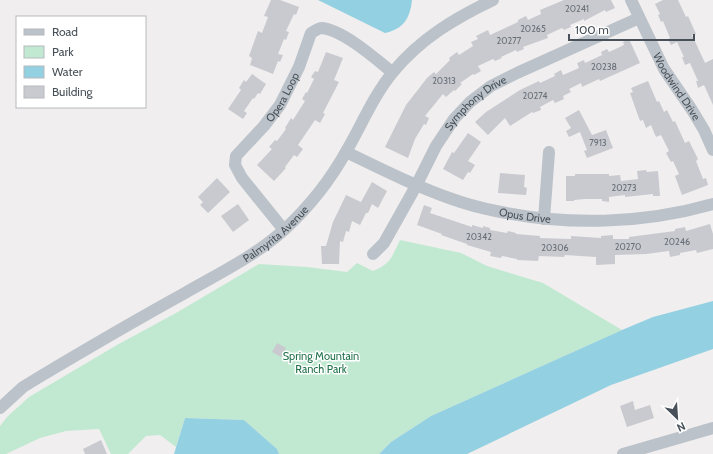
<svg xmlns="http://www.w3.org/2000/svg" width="713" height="454" font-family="Cabin,sans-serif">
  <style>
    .green { fill: #c1e9d1 }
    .water { fill: #93d0e1 }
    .building { fill: #c9cad0 }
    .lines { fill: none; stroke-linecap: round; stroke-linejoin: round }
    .minor { stroke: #bbc2c9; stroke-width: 12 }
    .labels { text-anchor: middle; stroke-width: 3; stroke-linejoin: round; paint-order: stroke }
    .number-label { font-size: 9px; fill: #686f77 }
    .street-label { font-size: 11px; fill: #485159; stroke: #fff }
    .park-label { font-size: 11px; fill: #21724b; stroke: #fff }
  </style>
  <rect width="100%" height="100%" fill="#f0eeee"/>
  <path class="green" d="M400,240l61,13 26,13 56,17 79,47 -191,86 -40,26 -12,12h-100l-2,-5 -33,-29 -59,-2 -9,29 -16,-12 -14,1 -18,18h-17l-12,-25 -33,2 -26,7 -34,16h-6v-28l8,-10 21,-19 88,-52 59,-32 83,-49 48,3 40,5 10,-9 16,8c18,-7 19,-15 27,-31z"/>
  <g class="water">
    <path d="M318,0h94c-2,19 -9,29 -27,33z"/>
    <path d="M713,301v48l-102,36 -144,69h-88l12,-12 40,-26 191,-86 31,-13z"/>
    <path d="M185,418l59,2 33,29 2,5h-105z"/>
  </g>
  <g class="building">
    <path d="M271,0h9l19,7 -3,8 -2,-1 -8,17 3,1 -3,8 -2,-1 -6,15 5,1 -3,7 -2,-1 -5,13 -23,-9 2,-7 -3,-2 9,-25 4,2 6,-16 -4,-1z"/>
    <path d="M564,0h47l4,8 -9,4 -1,-2 -21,11v-2l-14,6 1,2 -7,3 -2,-2 -15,7 1,3 -25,9 1,2 -7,3 -1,-2 -15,7 1,1 -7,3 -2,-2 -15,7 3,5 -7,4 -1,-1 -13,9 2,1 -7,7 -1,-1 -8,7 -3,-3 -18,22 4,2 -3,7 -2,-1 -9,15 -7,19 -23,-11 21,-42 21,-27 7,-6 2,2 14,-14 -1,-2 8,-6 2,3 14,-9 -2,-4 7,-3 -2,-3 12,-6 2,5 28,-13v-2l8,-4 2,4 13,-6 -1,-4z"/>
    <path d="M663,0h15l8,17 2,-1 8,18 -4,1 13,28 8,-4v46l-9,-20 -6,3 -2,-7h2l-8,-18 -5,2 -3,-8h2l-7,-15 -6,3 -3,-6 2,-1 -7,-17 -2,1 -3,-7 2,-1 -5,-10z"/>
    <path d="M629,39l11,24 -40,18 -1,-2 -17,8 -1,-4 -12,6 2,3 -8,4 1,3 -9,4 -2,-3 -13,7 1,3 -8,3 -1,-1 -22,14 -5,-8 -17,17 -13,-13 11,-10 34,-22 19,-9 1,2 15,-7 -1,-2 7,-4 2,5 16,-7 -2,-5 7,-3 1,3 17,-8 -1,-3 6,-3 2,3 15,-7 -1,-3z"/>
    <path d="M326,52l17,6 -9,22 5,2 -16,31 2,1 -5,9 -5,-3 -17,25 5,4 -6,8 -3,-2 -9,12 1,1 -12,13 -17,-16 15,-16 -3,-2 6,-7 2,1 9,-12 -1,-1 6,-10 2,2 12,-19 -3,-2 4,-7 1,1 7,-14 -3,-2 4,-6 3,1z"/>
    <path d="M252,74l14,10 -6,10 -2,-1 -4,6 -1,-1 -9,13 3,2 -4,6 -15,-10 13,-19 -2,-2 5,-8 2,2z"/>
    <path d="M648,81l9,21 2,-1 5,11 3,-2 6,12 2,-1 10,22 4,-2 9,18 -2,2 7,18 3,-1 2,7 -26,10 -7,-19 4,-2 -6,-13 -2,1 -5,-9 3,-2 -8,-16 -5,2 -5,-12 -5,3 -3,-8 -3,1 -10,-28 3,-1 -2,-4z"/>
    <path d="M579,110l13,25 14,-5 7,18 -26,10 -3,-7 3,-1 -7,-18 -11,5 -3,-6 5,-3 -6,-10z"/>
    <path d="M468,133l13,9 -13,19 7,4 -5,8 -2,-1 -5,8 -20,-11 9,-17 2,1z"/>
    <path d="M646,170l1,2 11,-1 2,25h-7v-2l-28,3v-2l-16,2v5l-7,-1v-2h-17l-11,1v1h-8v-25h9v-2h34v2l11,-1 1,6 17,-2 -1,-8z"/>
    <path d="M500,173l25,2 -1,12 3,1 -1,7 -28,-2z"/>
    <path d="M217,178l13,14 -22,21 -8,-8 3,-3 -5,-5z"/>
    <path d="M372,182l15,9 -9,17 -6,-4 -4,9h-2l-6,12 -8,-4 -3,11 -3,-1 -3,11 -3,-1 -1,23h-17l-1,-18h5l7,-24 13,-27 15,7z"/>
    <path d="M238,204l11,16 -16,12 -12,-16z"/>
    <path d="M424,205l8,3 -2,5 42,14v-2l11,3v-2l7,2v2l17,3 1,-2 8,2v1l24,2v2l31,1v-3l30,2v-2l12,-1v4h16v-2l46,-6v-2l10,-2 1,4 24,-7 3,10v15l-16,4 -1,-3 -16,3v2l-10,2 -1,-6 -23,3 -31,1v9l-19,1v-8l-31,-2 -1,2 -25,-1 -1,5 -21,-1v-1l-15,-3 -1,2 -11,-2 1,-4 -24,-7v-1l-26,-9 1,-1 -25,-9z"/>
    <path d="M277,343l9,5 -5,9 -9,-5z"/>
    <path d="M633,401l2,9 15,-5 4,13 -27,9 -7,-21z"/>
    <path d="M101,440l6,14h-22l-2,-5z"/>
  </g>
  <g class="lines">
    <g class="minor">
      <path id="s1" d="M631,0l33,69 28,41 12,20 9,20"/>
      <path id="s2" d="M346,152c35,17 69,34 106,47 14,5 29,9 44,12 71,15 147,13 217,-7"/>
      <path d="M544,219l5,-67"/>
      <path id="s3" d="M284,230l-42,-52 -7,-13 1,-9 28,-30 16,-21 19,-38 12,-34c4,-2 7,-5 11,-5 21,2 54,31 70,44"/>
      <path id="s4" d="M373,254l11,-11 32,-57 20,-40 18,-27 16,-17 21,-16 26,-13 122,-55"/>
      <path id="s5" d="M0,408l23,-21 18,-11c47,-28 95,-56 144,-83 33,-19 70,-37 99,-63 25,-23 47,-51 63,-80 15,-26 27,-55 46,-78 27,-33 62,-54 100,-72"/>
      <path d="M623,454l90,-26"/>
    </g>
  </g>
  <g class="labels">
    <g class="number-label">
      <text x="577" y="12">20241</text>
      <text x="533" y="32">20265</text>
      <text x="509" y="44">20277</text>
      <text x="604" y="70">20238</text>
      <text x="444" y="84">20313</text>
      <text x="535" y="99">20274</text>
      <text x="598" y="146">7913</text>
      <text x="624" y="191">20273</text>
      <text x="479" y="240">20342</text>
      <text x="677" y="245">20246</text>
      <text x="628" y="250">20270</text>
      <text x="555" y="251">20306</text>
    </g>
    <g class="street-label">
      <text dy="4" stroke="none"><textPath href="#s1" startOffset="98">Woodwind Drive</textPath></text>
      <text dy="4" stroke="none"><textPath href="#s3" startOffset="166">Opera Loop</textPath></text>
      <text dy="4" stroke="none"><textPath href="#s4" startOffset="185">Symphony Drive</textPath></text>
      <text dy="4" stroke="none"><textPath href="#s2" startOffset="191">Opus Drive</textPath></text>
      <text dy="4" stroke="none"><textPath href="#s5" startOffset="327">Palmyrita Avenue</textPath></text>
    </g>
    <g class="park-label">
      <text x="321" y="360">Spring Mountain<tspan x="321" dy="13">Ranch Park</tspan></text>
    </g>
  </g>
  <rect x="16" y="16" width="130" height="92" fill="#ffffff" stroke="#b6b9bd"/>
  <rect x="24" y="29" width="20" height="6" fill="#bbc2c9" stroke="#b6b9bd"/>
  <text x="52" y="36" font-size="12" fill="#485159">Road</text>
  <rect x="24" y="46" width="20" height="12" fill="#c1e9d1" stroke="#b6b9bd"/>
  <text x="52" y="56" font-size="12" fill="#485159">Park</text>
  <rect x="24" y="66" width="20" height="12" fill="#93d0e1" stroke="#b6b9bd"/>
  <text x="52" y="76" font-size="12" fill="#485159">Water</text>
  <rect x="24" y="86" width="20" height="12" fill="#c9cad0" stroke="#b6b9bd"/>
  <text x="52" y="96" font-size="12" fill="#485159">Building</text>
  <g transform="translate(677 418) rotate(155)" stroke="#ffffff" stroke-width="3" paint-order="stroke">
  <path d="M0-3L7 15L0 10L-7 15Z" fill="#485159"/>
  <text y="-6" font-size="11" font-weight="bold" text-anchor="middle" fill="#485159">N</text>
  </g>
  <path d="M569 34v6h125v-6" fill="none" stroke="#485159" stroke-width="2"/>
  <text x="575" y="34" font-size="12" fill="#485159" stroke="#ffffff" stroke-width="3" paint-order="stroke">100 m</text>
</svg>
